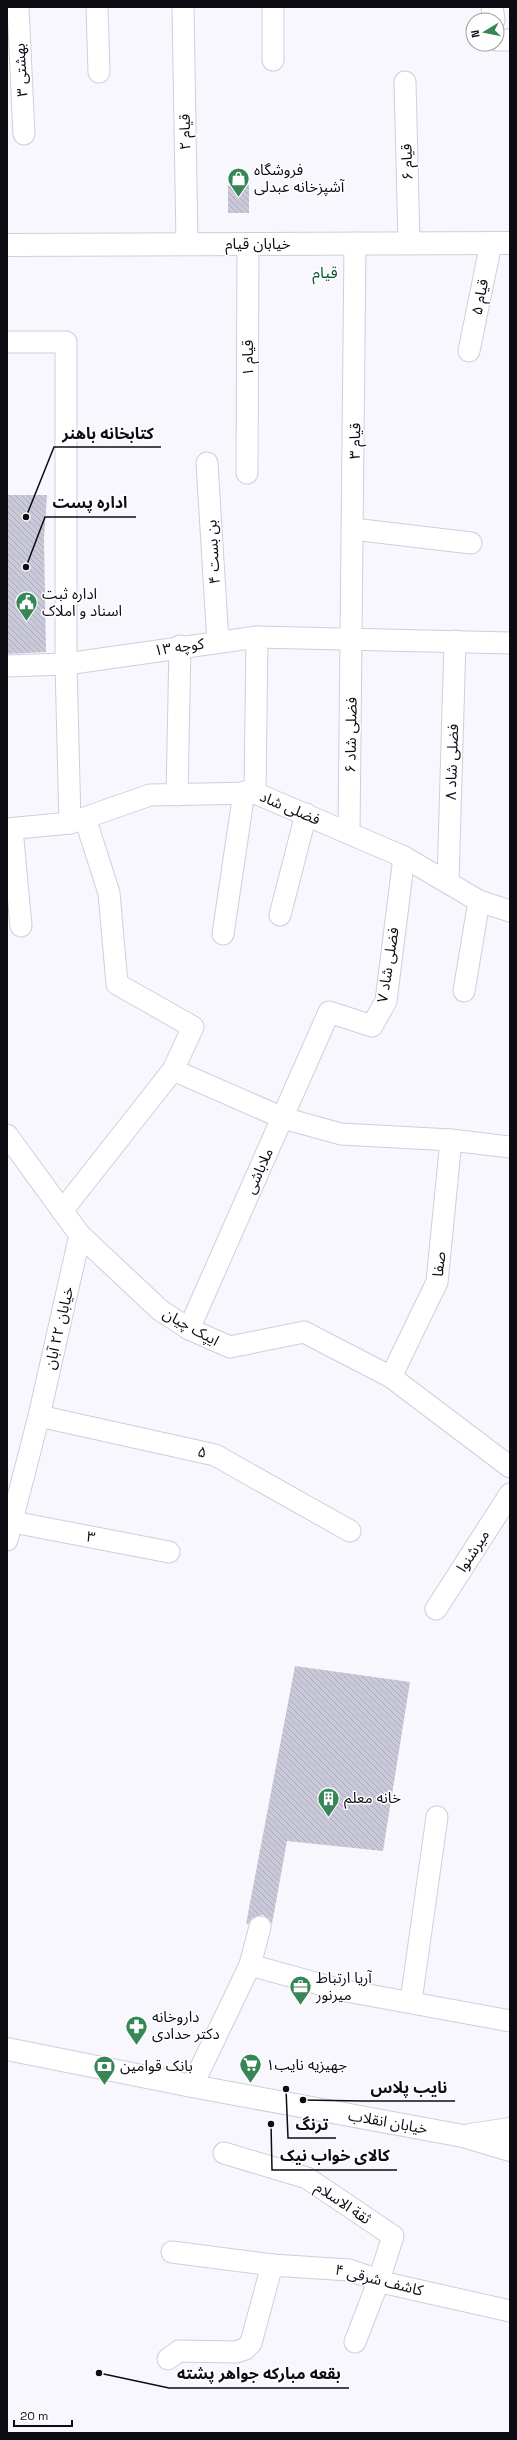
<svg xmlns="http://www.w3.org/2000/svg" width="517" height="2440" font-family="'Space Grotesk','Noto Sans Arabic',sans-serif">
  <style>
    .building { fill: url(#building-back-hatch) }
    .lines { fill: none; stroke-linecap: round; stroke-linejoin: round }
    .minor-casing { stroke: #cfcedf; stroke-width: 23 }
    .major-casing { stroke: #cfcedf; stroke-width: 24 }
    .minor { stroke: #fff; stroke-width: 21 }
    .major { stroke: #fff; stroke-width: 22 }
    .labels { text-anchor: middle; stroke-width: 3; stroke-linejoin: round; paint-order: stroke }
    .street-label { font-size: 15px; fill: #0d0c12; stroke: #fff }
    .poi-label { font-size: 15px; fill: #0d0c12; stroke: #fff; text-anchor: start }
    .neighbourhood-label { font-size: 16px; fill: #05582f; stroke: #fff }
    .leader { fill: none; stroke: #0d0c12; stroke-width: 1.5 }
    .callout-dot { fill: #0d0c12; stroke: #fff; stroke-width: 1.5 }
    .callout-label { font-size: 16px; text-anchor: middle; font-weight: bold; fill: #0d0c12; stroke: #fff; stroke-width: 3; stroke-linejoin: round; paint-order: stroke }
  </style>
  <defs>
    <pattern id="building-back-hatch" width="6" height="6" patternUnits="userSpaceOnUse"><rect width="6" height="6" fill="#cac9da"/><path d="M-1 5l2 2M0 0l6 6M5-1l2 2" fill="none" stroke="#acabba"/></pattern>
  </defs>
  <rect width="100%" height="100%" fill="#f8f7fe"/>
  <g class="building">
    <path d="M249,185v28h-21v-27z"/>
    <path d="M7,495h40l-3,44 2,113 -39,2z"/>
    <path d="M295,1666l115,16 -27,169 -96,-10 -15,83 -3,-5 -6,-4 -11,3 -4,6h-2z"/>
  </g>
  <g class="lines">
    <defs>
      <g id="minor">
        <path d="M18,7l6,127"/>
        <path d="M97,7l2,65"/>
        <path d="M183,7l4,237"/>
        <path d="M492,7l2,13"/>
        <path d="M497,40h13"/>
        <path d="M273,60v-53"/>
        <path d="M405,82l4,161"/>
        <path d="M7,342h59v322l4,159"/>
        <path d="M469,351l22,-108"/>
        <path d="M207,463l11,179"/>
        <path d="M247,473l1,-229"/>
        <path d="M353,529l118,14"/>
        <path d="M7,666l59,-2 191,-27 253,6"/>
        <path d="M255,793l2,-156"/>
        <path d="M177,795l3,-149"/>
        <path d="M7,829l63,-6 80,-28 105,-2 149,64 75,44 31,10"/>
        <path d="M12,829l9,97"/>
        <path d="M349,832l6,-589"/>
        <path d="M448,882l7,-241"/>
        <path d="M280,915l26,-101"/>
        <path d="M223,934l21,-142"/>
        <path d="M464,991l15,-90"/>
        <path d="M173,1070l110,48 58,16 110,6 59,7"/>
        <path d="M7,1135l73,100 80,75 29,19 41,18 74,-15 87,45 119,90"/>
        <path d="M62,1211l111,-141 20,-43 -76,-43 -8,-91 -24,-75"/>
        <path d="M189,1329l140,-317 43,14 14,-25 18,-144"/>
        <path d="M391,1377l46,-95 14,-142"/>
        <path d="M39,1416l176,39 135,76"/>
        <path d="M13,1522l156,30"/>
        <path d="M7,1540l32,-124 41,-181"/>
        <path d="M436,1609l74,-115"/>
        <path d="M250,1965l10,-38"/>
        <path d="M411,2001l26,-184"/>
        <path d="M192,2086l58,-121 91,25 169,31"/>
        <path d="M224,2153l83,25 86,58 -14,44 -24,62"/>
        <path d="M172,2252l100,13"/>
        <path d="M168,2359l11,-8 57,1 9,-3 6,-6 21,-78 77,5 41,14 120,27"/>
      </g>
      <g id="major">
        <path d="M7,245l503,-2"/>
        <path d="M7,2049l185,37 271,50 47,14"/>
        <path d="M470,2135l40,-6"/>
      </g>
    </defs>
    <use href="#minor" class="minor-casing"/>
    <use href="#major" class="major-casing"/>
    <use href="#minor" class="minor"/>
    <use href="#major" class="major"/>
  </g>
  <defs>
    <symbol id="shop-pin" viewBox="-11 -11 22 30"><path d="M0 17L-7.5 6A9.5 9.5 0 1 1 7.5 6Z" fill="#378656" stroke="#fff"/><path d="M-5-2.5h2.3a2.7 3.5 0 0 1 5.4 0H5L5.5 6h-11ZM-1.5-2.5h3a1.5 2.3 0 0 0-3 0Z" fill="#fff"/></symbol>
    <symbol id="civic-pin" viewBox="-11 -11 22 30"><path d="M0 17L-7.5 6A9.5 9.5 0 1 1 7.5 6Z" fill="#378656" stroke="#fff"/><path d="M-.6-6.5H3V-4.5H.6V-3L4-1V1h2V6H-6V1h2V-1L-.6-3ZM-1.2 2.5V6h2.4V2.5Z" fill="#fff"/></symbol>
    <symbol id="building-pin" viewBox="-11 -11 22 30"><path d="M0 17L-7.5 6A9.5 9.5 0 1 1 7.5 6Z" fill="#378656" stroke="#fff"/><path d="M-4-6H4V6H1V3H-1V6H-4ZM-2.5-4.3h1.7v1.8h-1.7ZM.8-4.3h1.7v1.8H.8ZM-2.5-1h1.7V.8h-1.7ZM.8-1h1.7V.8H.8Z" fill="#fff"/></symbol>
    <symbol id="office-pin" viewBox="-11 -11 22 30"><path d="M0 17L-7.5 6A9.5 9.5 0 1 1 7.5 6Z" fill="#378656" stroke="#fff"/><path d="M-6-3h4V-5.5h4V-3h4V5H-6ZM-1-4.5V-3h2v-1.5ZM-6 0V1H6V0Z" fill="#fff"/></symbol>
    <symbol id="pharmacy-pin" viewBox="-11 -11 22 30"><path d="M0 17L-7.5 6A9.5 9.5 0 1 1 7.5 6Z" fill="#378656" stroke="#fff"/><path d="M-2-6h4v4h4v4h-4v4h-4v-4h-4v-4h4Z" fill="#fff"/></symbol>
    <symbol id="supermarket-pin" viewBox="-11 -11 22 30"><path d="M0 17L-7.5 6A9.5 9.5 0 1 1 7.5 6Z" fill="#378656" stroke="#fff"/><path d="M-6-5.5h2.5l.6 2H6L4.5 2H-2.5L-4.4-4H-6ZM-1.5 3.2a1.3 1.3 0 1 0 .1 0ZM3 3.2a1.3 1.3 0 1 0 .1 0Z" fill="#fff"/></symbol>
    <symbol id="bank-pin" viewBox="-11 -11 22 30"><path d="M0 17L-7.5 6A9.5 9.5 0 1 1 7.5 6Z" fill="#378656" stroke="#fff"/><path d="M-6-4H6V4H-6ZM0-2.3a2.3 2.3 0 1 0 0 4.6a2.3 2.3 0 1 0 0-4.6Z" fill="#fff"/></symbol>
  </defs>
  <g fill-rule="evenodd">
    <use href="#shop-pin" x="226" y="166" width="25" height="34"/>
    <use href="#civic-pin" x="14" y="590" width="25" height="34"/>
    <use href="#building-pin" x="316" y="1786" width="25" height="34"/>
    <use href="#office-pin" x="288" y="1974" width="25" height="34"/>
    <use href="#pharmacy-pin" x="124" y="2014" width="25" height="34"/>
    <use href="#supermarket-pin" x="238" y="2052" width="25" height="34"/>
    <use href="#bank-pin" x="92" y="2054" width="25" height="34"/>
  </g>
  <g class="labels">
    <g class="street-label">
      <text transform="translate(21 70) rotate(-93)" y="5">بهشتی ۳</text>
      <text transform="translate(185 132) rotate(-91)" y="5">قیام ۲</text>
      <text transform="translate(407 162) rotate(-92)" y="5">قیام ۶</text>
      <text x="258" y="249">خیابان قیام</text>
      <text transform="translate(480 297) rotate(-79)" y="5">قیام ۵</text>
      <text transform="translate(248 358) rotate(-90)" y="5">قیام ۱</text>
      <text transform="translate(355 441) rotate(-89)" y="5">قیام ۳</text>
      <text transform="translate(213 552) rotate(-93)" y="5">بن بست ۴</text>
      <text transform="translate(179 647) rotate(-8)" y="5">کوچه ۱۳</text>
      <text transform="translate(351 735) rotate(-89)" y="5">فضلی شاد ۶</text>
      <text transform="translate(452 762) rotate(-88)" y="5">فضلی شاد ۸</text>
      <text transform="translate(290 808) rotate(23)" y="5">فضلی شاد</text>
      <text transform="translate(388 965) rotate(-81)" y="5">فضلی شاد ۷</text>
      <text transform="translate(259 1171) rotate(-66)" y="5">ملاباشی</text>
      <text transform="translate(439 1264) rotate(-84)" y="5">صفا</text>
      <text transform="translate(191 1327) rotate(29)" y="5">ایپک چیان</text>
      <text transform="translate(59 1328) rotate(-77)" y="5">خیابان ۲۲ آبان</text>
      <text transform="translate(202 1452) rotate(13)" y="5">۵</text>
      <text transform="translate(91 1537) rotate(11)" y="5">۳</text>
      <text transform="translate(473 1551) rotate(-57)" y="5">میرشنوا</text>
      <text transform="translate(388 2122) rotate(10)" y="5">خیابان انقلاب</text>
      <text transform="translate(343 2203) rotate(34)" y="5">ثقة‌ الاسلام</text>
      <text transform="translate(379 2280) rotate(14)" y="5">کاشف شرقی ۴</text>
    </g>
    <g class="poi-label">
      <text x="254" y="175">فروشگاه<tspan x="254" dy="17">آشپزخانه عبدلی</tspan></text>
      <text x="42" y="599">اداره ثبت<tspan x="42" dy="17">اسناد و املاک</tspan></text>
      <text x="344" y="1803">خانه معلم</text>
      <text x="316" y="1983">آریا ارتباط<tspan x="316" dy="17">میرنور</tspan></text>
      <text x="152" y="2022">داروخانه<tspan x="152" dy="17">دکتر حدادی</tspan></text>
      <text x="266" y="2070">جهیزیه نایب۱</text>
      <text x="120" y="2071">بانک قوامین</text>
    </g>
    <g class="neighbourhood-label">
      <text x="325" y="278">قیام</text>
    </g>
  </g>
  <path class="leader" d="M26 517L54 447H161M26 567L45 517H136M303 2100L362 2101H455M286 2089L288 2138H336M271 2124L272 2170H397M99 2373L169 2388H349"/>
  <g class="callout-dot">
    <circle cx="26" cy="517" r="4"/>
    <circle cx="26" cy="567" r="4"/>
    <circle cx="303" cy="2100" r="4"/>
    <circle cx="286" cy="2089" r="4"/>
    <circle cx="271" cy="2124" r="4"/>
    <circle cx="99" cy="2373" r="4"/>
  </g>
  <g class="callout-label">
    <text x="108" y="439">کتابخانه باهنر</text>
    <text x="90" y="508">اداره پست</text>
    <text x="409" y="2093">نایب پلاس</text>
    <text x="312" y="2130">ترنگ</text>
    <text x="335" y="2161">کالای خواب نیک</text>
    <text x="259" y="2379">بقعه مبارکه جواهر پشته</text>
  </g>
  <rect width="517" height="2440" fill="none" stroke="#0d0c12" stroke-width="16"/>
  <g transform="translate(485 32) rotate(260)"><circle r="19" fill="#ffffff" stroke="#9e9ea0"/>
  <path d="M0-3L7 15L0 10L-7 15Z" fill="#378656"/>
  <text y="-6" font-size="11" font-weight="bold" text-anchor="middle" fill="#0d0c12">N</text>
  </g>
  <path d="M14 2420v6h58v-6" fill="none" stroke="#0d0c12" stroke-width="2"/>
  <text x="20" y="2420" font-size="12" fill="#0d0c12" stroke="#ffffff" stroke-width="3" paint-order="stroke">20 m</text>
</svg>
